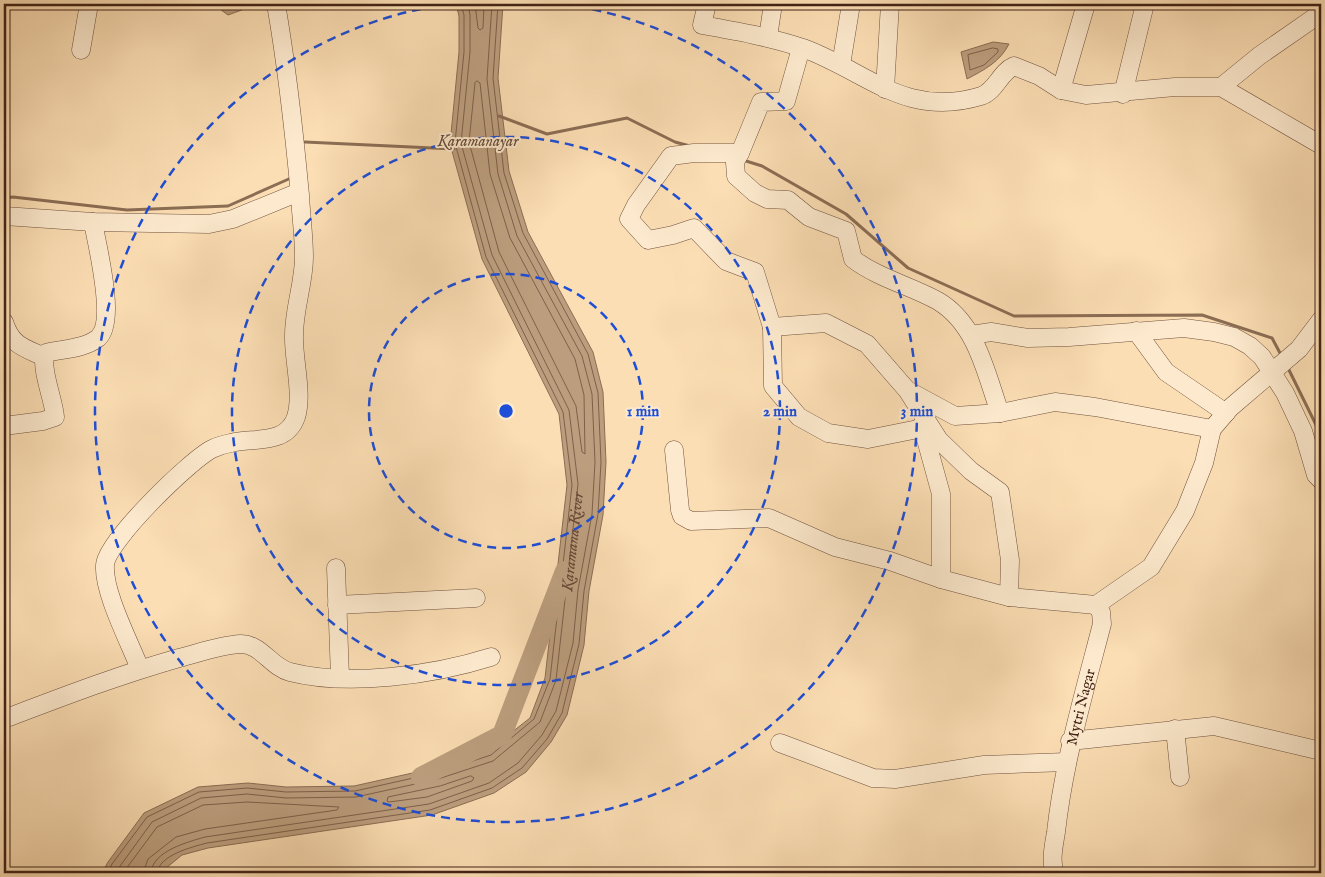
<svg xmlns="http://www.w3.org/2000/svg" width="1325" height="877" font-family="'IM FELL English',serif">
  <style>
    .water { fill: #bc9e7e; stroke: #8b6d54 }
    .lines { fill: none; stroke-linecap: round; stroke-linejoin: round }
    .shore { stroke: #7e604a; stroke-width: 1 }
    .stream { stroke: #8b6d54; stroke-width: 3 }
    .river { stroke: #bc9e7e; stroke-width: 20 }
    .minor-casing { stroke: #70523e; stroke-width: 19 }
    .minor { stroke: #fdeace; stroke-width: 18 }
    .ring { fill: none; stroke: #1d4ed8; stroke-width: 2.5; stroke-dasharray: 9 6 }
    .labels { text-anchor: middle; stroke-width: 4; stroke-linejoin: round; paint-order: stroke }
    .street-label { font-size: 15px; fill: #412316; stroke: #fdeace }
    .water-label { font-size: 16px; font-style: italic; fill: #664835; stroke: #fdeace }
    .centre { fill: #1d4ed8; stroke: #fdeace; stroke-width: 2.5 }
    .ring-label { font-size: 15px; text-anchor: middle; font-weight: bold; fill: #1d4ed8; stroke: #fdeace; stroke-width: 4; stroke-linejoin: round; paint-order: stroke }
  </style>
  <rect width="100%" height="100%" fill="#fcdeb4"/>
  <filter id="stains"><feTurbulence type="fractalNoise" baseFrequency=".004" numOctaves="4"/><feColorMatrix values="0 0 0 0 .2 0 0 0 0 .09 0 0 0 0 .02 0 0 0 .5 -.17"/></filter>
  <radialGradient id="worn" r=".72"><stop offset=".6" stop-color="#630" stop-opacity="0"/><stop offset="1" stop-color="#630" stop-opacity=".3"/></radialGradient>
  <g class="water">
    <path d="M213,4h45l-30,11z"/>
    <path d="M456,4h47l-5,74 11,93 19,61 65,120 10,40 3,70 -3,53 -14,76 -5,54 -17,70 -16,27 -25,30 -32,21 -62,22 -224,33 -26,7 -22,18h-58l6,-11 36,-49 54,-26 50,-4 38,4 68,-1 81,-18 54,-18 41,-32 15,-40 22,-193 -8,-71 -77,-155 -32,-115 9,-92v-36z"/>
    <path d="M993,42l16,2c-9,18 -25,26 -42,35l-6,-27z"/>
  </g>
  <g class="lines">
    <g class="shore">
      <path d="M475,4l3,24 2,2 3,-2 1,-24"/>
      <path d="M993,48l5,1v3l-14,13 -14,5 -2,-15z"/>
      <path d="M477,81l3,2 10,91 20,64 65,121 9,36 1,59 -3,-2 -6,-46 -77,-154 -30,-110 6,-59z"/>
      <path d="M471,776l3,2 -2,3 -45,16 -38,5 -2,-1 1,-4 52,-11z"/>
      <path d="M108,873l4,-9 35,-47 52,-25 48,-4 39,4 69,-1 81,-18 55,-18 43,-36 16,-40 22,-194 -9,-73 -77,-155 -31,-114 9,-91v-37l-3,-11"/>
      <path id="s1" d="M115,873l37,-51 49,-24 46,-4 39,4 70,-1 82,-18 55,-18 47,-39 16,-42 22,-196 -9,-74 -77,-155 -31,-112 9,-91v-37l-2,-11"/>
      <path d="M123,873l34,-46 46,-22 44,-3 92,5 -2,3 -132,19 -29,8 -28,22 -5,14"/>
      <path d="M151,873c1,-22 37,-31 54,-36l224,-33 60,-21 29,-20 24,-28 14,-24 17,-68 5,-53 14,-76 3,-52 -3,-68 -10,-38 -65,-120 -19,-62 -11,-95 5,-75"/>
      <path d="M157,873c2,-18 35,-26 50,-30l223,-33 62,-22 30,-20 25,-29 15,-26 17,-69 5,-53 14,-77 3,-52 -3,-69 -10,-39 -65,-121 -19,-60 -11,-95 5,-74"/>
    </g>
    <g class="stream">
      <path d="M499,116l48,18 80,-16 48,24 15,4"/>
      <path d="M305,142l149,7"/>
      <path d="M746,161l16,5 84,48 62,54 106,48 188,-1 70,23 8,15"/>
      <path d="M4,198l9,-1 114,13 101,-4 63,-28"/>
      <path d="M1289,370l32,65"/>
    </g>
    <path class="river" d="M421,777l81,-42 63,-164"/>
    <defs>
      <g id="minor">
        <path d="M707,4l-5,21c34,6 68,12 101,23 65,24 103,71 178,48 15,-5 19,-24 33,-30l25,10 22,14 25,5 89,-8h46l100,58"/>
        <path d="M768,37l5,-33"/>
        <path d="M801,48l-15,53 -25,1 -21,51h-46l-23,3 -35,49 -7,14 19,21 25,-5 21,-7 32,33 29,11 17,55 54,-4 41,21 40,46 32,50 32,31 29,21 10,68 -1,37"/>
        <path d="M81,50l8,-46"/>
        <path d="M841,65l10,-61"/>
        <path d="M1221,87l38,-31 62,-43"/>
        <path d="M885,89l5,-85"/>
        <path d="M1061,90l25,-86"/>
        <path d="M1123,94l22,-90"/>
        <path d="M740,153l-5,9 1,14 19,17 12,6 21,1 21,17 37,14 7,28c25,19 58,27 85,42 39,23 48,73 62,112"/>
        <path d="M4,216l89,6 116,2 24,-5 66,-27"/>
        <path d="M4,322c8,24 19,25 40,35"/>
        <path d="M772,327l1,59 26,31 29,16 40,6 55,-11"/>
        <path d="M1136,331l30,41 60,41"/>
        <path d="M971,335l20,-3 37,6 41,-1 115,-9 30,4 20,5 16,9 12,11 23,36 18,38 13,44 5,5"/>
        <path d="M909,391l46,25 45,-3 55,-11 40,5 117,22"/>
        <path d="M922,425l19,69v85"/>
        <path d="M4,426l39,-5 12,-4c-1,-17 -16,-51 -9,-64 16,-4 38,-4 52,-15 19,-16 -1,-92 -5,-116"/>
        <path d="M674,450l6,60 2,6 9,5 78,-3 66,29 55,14 51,18 68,18 87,8 55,-38 34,-56 19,-48 8,-34 18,-21 69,-59 22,-29"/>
        <path d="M336,568l4,109"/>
        <path d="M337,605l139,-7"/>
        <path d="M140,669c-10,-26 -37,-77 -35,-104 1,-23 85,-105 107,-116 6,-3 13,-5 19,-6 22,-6 55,3 65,-26 7,-22 -2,-55 -2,-78 -1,-28 10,-55 10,-82 0,-21 -3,-41 -4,-62 -6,-64 -13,-128 -24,-191"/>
        <path d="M4,719c58,-22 115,-44 175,-61 20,-5 41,-13 62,-14 20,0 30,23 49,28 58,15 144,3 201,-15"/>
        <path d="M1175,729l5,48"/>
        <path d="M1070,741l144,-15 107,25"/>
        <path d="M780,743l93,35 22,1 89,-14 83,-3"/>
        <path id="s2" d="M1055,873c-5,-12 -1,-28 1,-41 8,-71 28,-139 46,-208l-1,-12 -5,-7"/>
      </g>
    </defs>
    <use href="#minor" class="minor-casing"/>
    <use href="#minor" class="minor"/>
  </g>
  <g class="ring">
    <circle cx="506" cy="411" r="137"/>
    <circle cx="506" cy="411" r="274"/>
    <path d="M563 4A411 411 0 1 1 449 4"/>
  </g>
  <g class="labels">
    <g class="street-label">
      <text dy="5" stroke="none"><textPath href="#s2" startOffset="169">Mytri Nagar</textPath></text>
    </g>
    <g class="water-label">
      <text x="478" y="146">Karamanayar</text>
      <text dy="6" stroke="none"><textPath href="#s1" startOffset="660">Karamana River</textPath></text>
    </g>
  </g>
  <circle cx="506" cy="411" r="8" class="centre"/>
  <g class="ring-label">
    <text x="643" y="416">1 min</text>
    <text x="780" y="416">2 min</text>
    <text x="917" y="416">3 min</text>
  </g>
  <rect width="1325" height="877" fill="none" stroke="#fcdeb4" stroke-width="20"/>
  <rect x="5" y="5" width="1315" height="867" fill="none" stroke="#412316" stroke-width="2.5"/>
  <rect x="10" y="10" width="1305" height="857" fill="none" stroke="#412316"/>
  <rect width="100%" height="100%" filter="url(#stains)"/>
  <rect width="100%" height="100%" fill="url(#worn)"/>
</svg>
